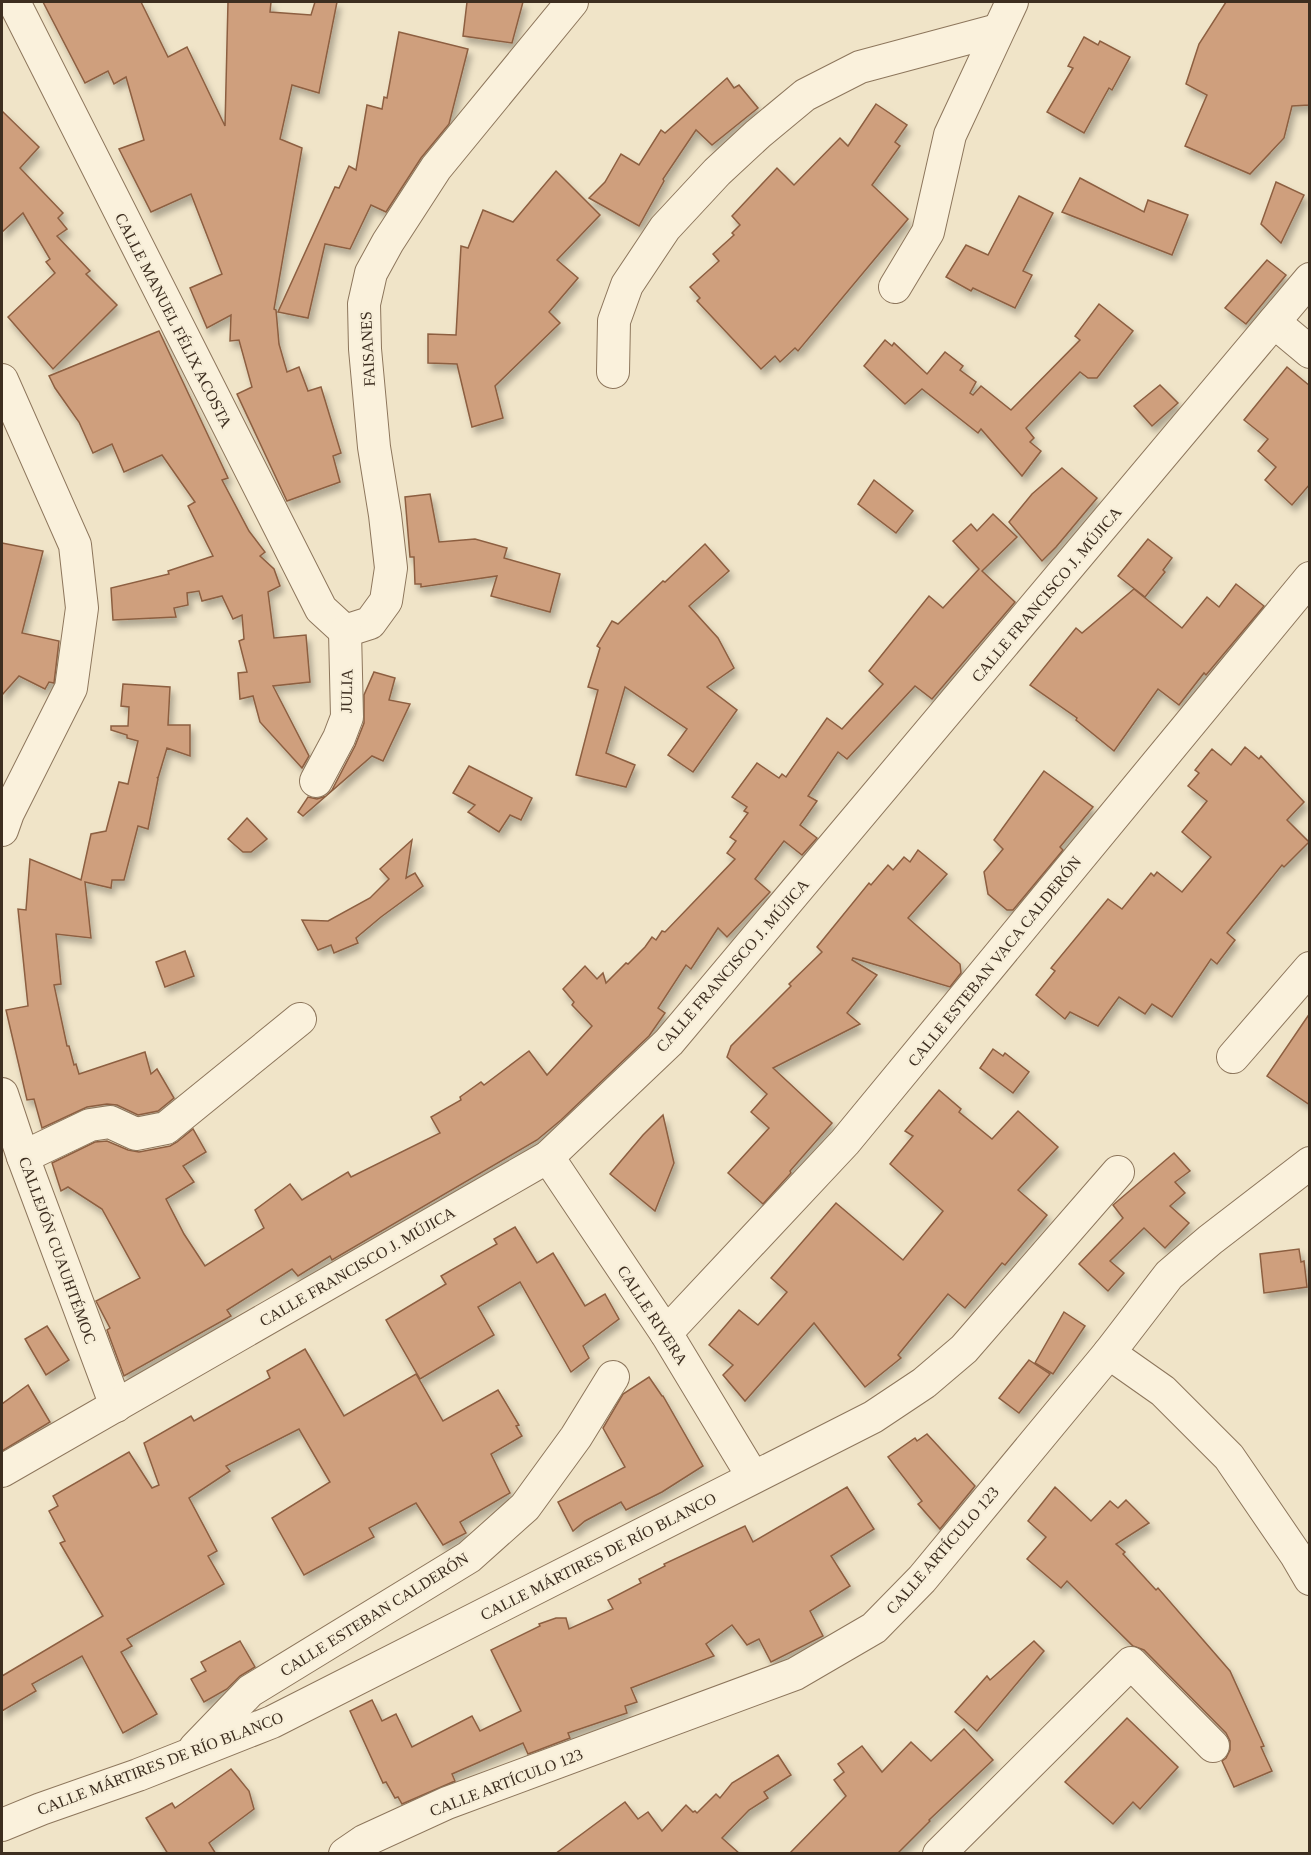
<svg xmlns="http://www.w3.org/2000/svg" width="1311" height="1855" font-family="'Times New Roman',serif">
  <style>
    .building { fill: #cf9f7d; stroke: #8d5f41; stroke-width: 1.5; filter: url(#shadow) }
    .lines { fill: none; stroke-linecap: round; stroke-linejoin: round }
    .minor-casing { stroke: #8d765c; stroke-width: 34 }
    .minor { stroke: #faf1dc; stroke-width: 32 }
    .labels { text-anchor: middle; stroke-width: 4.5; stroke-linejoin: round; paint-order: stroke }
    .street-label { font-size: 16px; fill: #3d2e20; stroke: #f7eed8 }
  </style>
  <defs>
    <filter id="shadow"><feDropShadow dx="3.5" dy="6" stdDeviation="3" flood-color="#0004"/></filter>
  </defs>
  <rect width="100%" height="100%" fill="#f0e4c8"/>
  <g class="building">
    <path d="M43,2h98l27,55 19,-10 38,79 3,-124h43l-1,10 41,3 4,-13h22l-18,91 -27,-8 -12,54 22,9 -28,161 2,1 3,34 8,28 12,-5 9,24 13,-4 20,66 -8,3 7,26 -53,19 -50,-107 15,-7 -13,-47 -9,1 1,-26 -24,13 -17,-40 32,-14 -31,-80 -40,18 -32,-63 25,-9 -18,-63 -12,7 -6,-13 -23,12z"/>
    <path d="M467,2h56l-11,41 -49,-7z"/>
    <path d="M1226,2h84v103l-18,1 -8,32 -34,36 -65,-28 22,-51 -21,-11 13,-40z"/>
    <path d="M399,32l69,17 -19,75 -28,34 -35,54 -15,-7 -21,44 -25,-5 -17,74 -30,-6 57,-125 4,1 10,-22 7,4 11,-65 15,4 2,-12 3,1z"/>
    <path d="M1084,37l14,8 2,-4 30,16 -18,33 -3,-2 -25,45 -37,-21 26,-44 -5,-2z"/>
    <path d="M727,78l7,10 5,-3 19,23 -46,37 -16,-15 -33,49 1,2 -25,45 -50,-28 16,-16 16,-28 18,11 22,-35 4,3z"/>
    <path d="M876,104l31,21 -12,17 5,4 -28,39 36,34 -110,132 -3,-3 -15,14 -5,-6 -14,13 -64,-68 3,-3 -10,-11 29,-26 -6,-7 21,-19 -2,-2 8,-8 -8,-9 45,-48 17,17 46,-47 8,8z"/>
    <path d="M2,111l37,36 -19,21 43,45 -5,5 9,11 -10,7 33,35 -4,3 31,31 -64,64 -45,-52 47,-44 -9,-11 4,-3 -27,-46 -21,19z"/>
    <path d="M556,171l44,44 -43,45 21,18 -29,34 11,11 -65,63 8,32 -31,9 -15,-63 -29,-1v-29l28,1 5,-89 7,2 15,-38 30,12z"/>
    <path d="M1080,178l64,34 4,-12 40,15 -16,40 -110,-43z"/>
    <path d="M1276,182l28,13 -23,48 -20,-19z"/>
    <path d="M1019,196l34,17 -30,58 9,4 -17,33 -42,-20 -2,3 -25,-14 20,-32 22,10z"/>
    <path d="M1267,260l19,15 -40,49 -21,-16z"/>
    <path d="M1099,304l34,27 -36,47h-9l-8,-6 -54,56 8,10 -4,4 11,9 -19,25 -41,-47 -3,4 -56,-44 -17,15 -41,-38 21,-26 7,6 2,-3 33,31 18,-22 18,14 -3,4 16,12 -6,11 3,2 8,-9 30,24 69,-70 -5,-4z"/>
    <path d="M159,331l69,147 -6,2 27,51 16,21 -5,4 14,13 6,17 -12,6 6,46 32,-3 4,47 -37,4 36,70 -7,12 -42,-46 -7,-26 -13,3 -2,-26 9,-1 -8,-31 5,-2 -2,-24 -9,4 -11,-23 -20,5 -3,-10 -12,2 1,12 -14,3 2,9 -63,3 -2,-32 58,-14 -1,-3 45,-15 -25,-50 7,-4 -33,-47 -38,17 -12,-28 -19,9 -14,-31 -24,-34 -6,-12z"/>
    <path d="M1287,367l23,19v98l-18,21 -27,-25 11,-13 -18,-16 10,-12 -24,-19z"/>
    <path d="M1160,385l18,18 -26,23 -18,-20z"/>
    <path d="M1062,468l35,30 -41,49 -14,14 -33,-39 23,-28z"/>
    <path d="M874,480l39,31 -17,22 -38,-29z"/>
    <path d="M430,494l9,48 36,-3 32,9 -3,10 56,16 -10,38 -59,-16 6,-20 -76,11v-3h-6l-1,-27h-4l-5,-60z"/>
    <path d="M993,514l24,23 -35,34 33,31 -83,97 -17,-13 -68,73 -9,-7 -30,44 9,5 -17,24 17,13 -15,17 -18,-14 -29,38 15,13 -43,45 -9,-9 -27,41 -5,-4 -28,43 7,5 -16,23 -88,84 -24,20 -205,120 -2,-4 -32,20 -6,-7 -65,41 4,6 -107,60 -17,-46 3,-2 -14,-27 44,-23 -38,-69 -34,-22 -7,4 -9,-28 43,-21 12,-1 21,9 11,2 31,-6 7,-4 16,-13 13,23 -23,14 11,16 -28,17 18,35 21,32 59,-38 -9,-18 35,-26 12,16 46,-28 3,5 89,-44 -9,-16 30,-17 -1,-3 21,-15 3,3 45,-34 18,24 45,-49 -20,-21 2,-3 -11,-13 22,-23 12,13 6,-6 3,10 20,-20 2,1 17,-17 7,-10 4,3 6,-9 3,1 70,-73 -8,-6 9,-12 -6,-4 18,-24 -4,-2 3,-4 -15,-10 25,-34 22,15 3,-4 4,3 41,-59 15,11 41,-45 -14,-13 60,-75 14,12 36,-39 -26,-28 18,-17 6,7z"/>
    <path d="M1148,539l24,19 -9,12 2,2 -20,25 -27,-21z"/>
    <path d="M2,543l41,8 -21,82 37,8 -5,42 -5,-1 -4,7 -26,-13 -17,19z"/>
    <path d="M705,544l24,27 -40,35 29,32 16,30 -27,19 30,23 -44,62 -25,-17 19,-26 -62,-42 -19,66 29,12 -9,22 -50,-12 22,-85 -10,-3 12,-39 -3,-2 15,-25 6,3 45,-43 2,1z"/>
    <path d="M1236,584l28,22 -42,50 -16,19 -2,-2 -25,32 -21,-16 -44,62 -38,-31 1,-2 -47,-33 46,-57 6,5 52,-44 48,39 25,-31 12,10z"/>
    <path d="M374,672l21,6 -6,22 21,4 -27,57 -11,-5 -69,60 -5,-4 10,-15 9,2 9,-3 6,-6 23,-44 9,-23v-28z"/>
    <path d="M123,684l47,3 -2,38h22v31l-23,-8 -9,30 -1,-1 1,2 -10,50 -10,-3 -14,54h-12l-1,8 -26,-6 6,56 -35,-4 5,50 -7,1 13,61h2l5,19 2,-1 3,10 66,-22 6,22 6,-5 17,29 -16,13 -20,4 -21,-10 -10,-1 -20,3 -45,21 -8,-29 -7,1 -21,-90 22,-4 -10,-97 8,1 4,-51 51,21 10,-46 15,-3 13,-49 9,2 10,-43 -11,-3v-3l-16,-5v-4h17l1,-19 -8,-1z"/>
    <path d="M1245,747l14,12 2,-3 43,46 -17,18 22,22 -25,25 -2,-2 -55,68 8,7 -18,24 -6,-5 -39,58 -20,-13 -7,10 -26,-17 -21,29 -28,-14 -5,7 -29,-24 19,-24 -4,-3 57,-69 14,10 29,-36 3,3 3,-4 25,20 29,-35 -29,-25 25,-31 -19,-15 11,-13 -4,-3 17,-21 19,16z"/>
    <path d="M469,766l63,32 -11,22 -11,-5 -11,17 -31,-20 7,-7 -22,-12z"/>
    <path d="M1044,771l49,36 -33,40 3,3 -50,60h-6l-19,-16 -4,-22 19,-23 -9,-9z"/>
    <path d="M247,818l20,21 -16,13h-8l-15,-13z"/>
    <path d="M412,840l-6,38 9,-5 8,13 -42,31 -25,21 2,5 -24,10 -3,-8 -13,5 -16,-30 26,1 42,-23 19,-19 -9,-10z"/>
    <path d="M918,850l29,24 -39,44 52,46 1,9 -11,14 -97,-29 -1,2 25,15 -30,38 13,11 -87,44 59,55 -42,48 1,2 -28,31 -35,-31 41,-45 -18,-16 16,-18 -40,-37 4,-11 60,-60 -2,-2 33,-32 -5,-5 52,-64 2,2 17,-20 5,5 11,-13 6,5z"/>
    <path d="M185,951l9,25 -29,11 -9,-25z"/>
    <path d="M1310,1013v92l-43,-29z"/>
    <path d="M993,1049l10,7 2,-3 24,19 -16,21 -33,-25z"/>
    <path d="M939,1090l22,19 -2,3 33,27 26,-28 40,36 -40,43 29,25 -42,50 -3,-2 -37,45 -17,-14 -50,61 3,3 -36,29 -51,-64 -69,78 -22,-26 10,-10 -24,-20 30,-35 19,15 29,-33 -16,-14 65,-75 67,57 40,-49 -53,-47 23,-28 -8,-5z"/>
    <path d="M663,1115l11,48 -19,48 -45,-37 33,-39z"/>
    <path d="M1174,1153l16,18 -15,11 10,11 -15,13 19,17 -24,25 -21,-20 -34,33 14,12 -16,18 -29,-27 44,-46 -10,-13z"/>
    <path d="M515,1227l22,36 16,-10 32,53 20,-12 14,25 -36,27 6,12 -18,14 -51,-90 -42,25 16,28 -74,44 -34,-59 60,-36 -5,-8 56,-32 -3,-5z"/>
    <path d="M1299,1249l2,13 3,-1 3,26 -43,6 -4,-39z"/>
    <path d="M1064,1312l21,14 -32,48 -18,-11z"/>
    <path d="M47,1326l22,34 -23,15 -21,-36z"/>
    <path d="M305,1349l39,67 72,-42 27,47 55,-31 21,35 -3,1 6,10 -31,18 19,39 -50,29 6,11 -23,12 -27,-42 -47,25 5,9 -70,38 -32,-57 58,-36 -31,-53 -73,37 4,5 -41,27 28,53 -9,5 16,28 -97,55 5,7 -11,6 36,62 -34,19 -41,-77 -50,28 4,7 -34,20v-35l101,-60 -43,-73 5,-2 -16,-30 9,-5 -5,-10 76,-44 23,36 7,-3 -15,-42 47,-27 3,5 76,-43 -3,-7z"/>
    <path d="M1029,1360l21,14 -31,39 -20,-15z"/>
    <path d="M649,1377l13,19h1l40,70 -41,26 -36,18 -5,-8 -36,19 -12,10 -15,-29 67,-35 -22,-39 20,-34z"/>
    <path d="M28,1385l22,37 -48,29v-47z"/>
    <path d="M927,1434l48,52 -35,43 -22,-25 4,-3 -34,-44 27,-19 2,3z"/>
    <path d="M847,1487l27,42 -43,27 19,30 -40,25 13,25 -52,26 -12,-23 -12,6 -15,-20 -26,19 8,12 -83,32 6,14 -12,4 2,7 -59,20 2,5 -42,16 -5,-11 -71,31 3,7 -53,23 -4,-7 -3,1 -9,-16 -3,1 -33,-72 22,-11 10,21 14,-7 16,33 60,-31 8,15 41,-20 -30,-61 49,-24 -1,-2 17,-6h10l3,11 44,-20 -5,-9 33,-17 -2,-4 26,-13 -1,-2 81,-38 8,16z"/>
    <path d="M1055,1487l36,34 19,-20 8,7 8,-8 23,23 -33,21 9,8 -2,2 33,36 2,-2 72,83 34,75 -3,1 11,24 -38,16 -12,-26 4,-3 4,-8v-9l-4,-8 -82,-83 -11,-4 -66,-65 -6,7 -34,-29 19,-22 -18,-16z"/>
    <path d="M240,1641l15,26 -15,9 -13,13 -23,13 -13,-23 15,-8 -5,-9z"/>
    <path d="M1034,1641l10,10 -67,80 -22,-19 32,-36 3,4z"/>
    <path d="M1127,1718l51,49 -38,42 -7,-7 -20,22 -48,-42z"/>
    <path d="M964,1729l29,31 -64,60 1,1 -33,33h-108l57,-58 -12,-16 10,-8 -6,-8 24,-18 20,26 29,-30 20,19z"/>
    <path d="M778,1755l13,20 -27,17 4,6 -19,12 -27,28 18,16h-185l70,-52 13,17 10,-7 14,19 24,-26 7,7 2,-1 2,2 19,-19 4,4 12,-15z"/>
    <path d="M231,1769l18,22 5,18 -45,34 7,11h-48l-22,-36 26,-15 3,5z"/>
  </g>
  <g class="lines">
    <defs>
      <g id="minor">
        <path d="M14,2l307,607 24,22"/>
        <path d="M895,287l33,-55 22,-97 62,-133"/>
        <path d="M1274,322l36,30"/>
        <path d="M613,372l1,-51 13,-36 38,-57 52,-56 41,-38 47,-39 55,-28 138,-37"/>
        <path d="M2,380l73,165 7,63 -11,80 -63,125 -6,17"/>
        <path d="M345,631l25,-8 16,-22 5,-33 -6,-53 -11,-68 -9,-98 -1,-45 7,-31 17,-31 48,-74 136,-166"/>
        <path d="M316,781l23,-43 8,-21 -2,-86"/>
        <path d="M1233,1057l77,-89"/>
        <path d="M2,1094l21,63 93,249"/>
        <path d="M23,1157l67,-32 20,-3 26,12 30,-6 134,-109"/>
        <path d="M548,1157l118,176 87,144"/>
        <path d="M666,1333l179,-191 465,-564"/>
        <path d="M1109,1353l54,38 66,66 67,98 14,24"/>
        <path d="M2,1471l546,-314 121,-115 641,-763"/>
        <path d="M195,1748l55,-57 219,-134 56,-50 51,-70 37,-60"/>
        <path d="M2,1825l39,-16 97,-34 134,-53 601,-305 51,-34 40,-34 154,-177"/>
        <path d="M345,1854l19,-13 83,-38 348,-129 79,-46 48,-49 187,-226 60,-78 41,-35 100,-77"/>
        <path d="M939,1854l192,-191 82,83"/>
      </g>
    </defs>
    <use href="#minor" class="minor-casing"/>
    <use href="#minor" class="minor"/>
  </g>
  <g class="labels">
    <g class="street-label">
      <text transform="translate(174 320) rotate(63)" y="6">CALLE MANUEL FÉLIX ACOSTA</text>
      <text transform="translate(367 349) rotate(-93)" y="6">FAISANES</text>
      <text transform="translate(1046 594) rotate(-50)" y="6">CALLE FRANCISCO J. MÚJICA</text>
      <text transform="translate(346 691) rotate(-89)" y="6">JULIA</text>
      <text transform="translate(994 961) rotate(-51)" y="6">CALLE ESTEBAN VACA CALDERÓN</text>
      <text transform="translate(732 965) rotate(-49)" y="6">CALLE FRANCISCO J. MÚJICA</text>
      <text transform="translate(58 1250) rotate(70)" y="6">CALLEJÓN CUAUHTÉMOC</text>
      <text transform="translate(357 1266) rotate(-30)" y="6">CALLE FRANCISCO J. MÚJICA</text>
      <text transform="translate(653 1315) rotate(57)" y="6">CALLE RIVERA</text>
      <text transform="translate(942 1550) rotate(-49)" y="6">CALLE ARTÍCULO 123</text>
      <text transform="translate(598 1556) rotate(-27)" y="6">CALLE MÁRTIRES DE RÍO BLANCO</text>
      <text transform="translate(374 1614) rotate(-32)" y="6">CALLE ESTEBAN CALDERÓN</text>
      <text transform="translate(160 1763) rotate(-21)" y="6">CALLE MÁRTIRES DE RÍO BLANCO</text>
      <text transform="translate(506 1782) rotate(-21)" y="6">CALLE ARTÍCULO 123</text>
    </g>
  </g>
  <rect width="1311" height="1855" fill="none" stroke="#3d2e20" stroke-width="6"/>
</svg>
